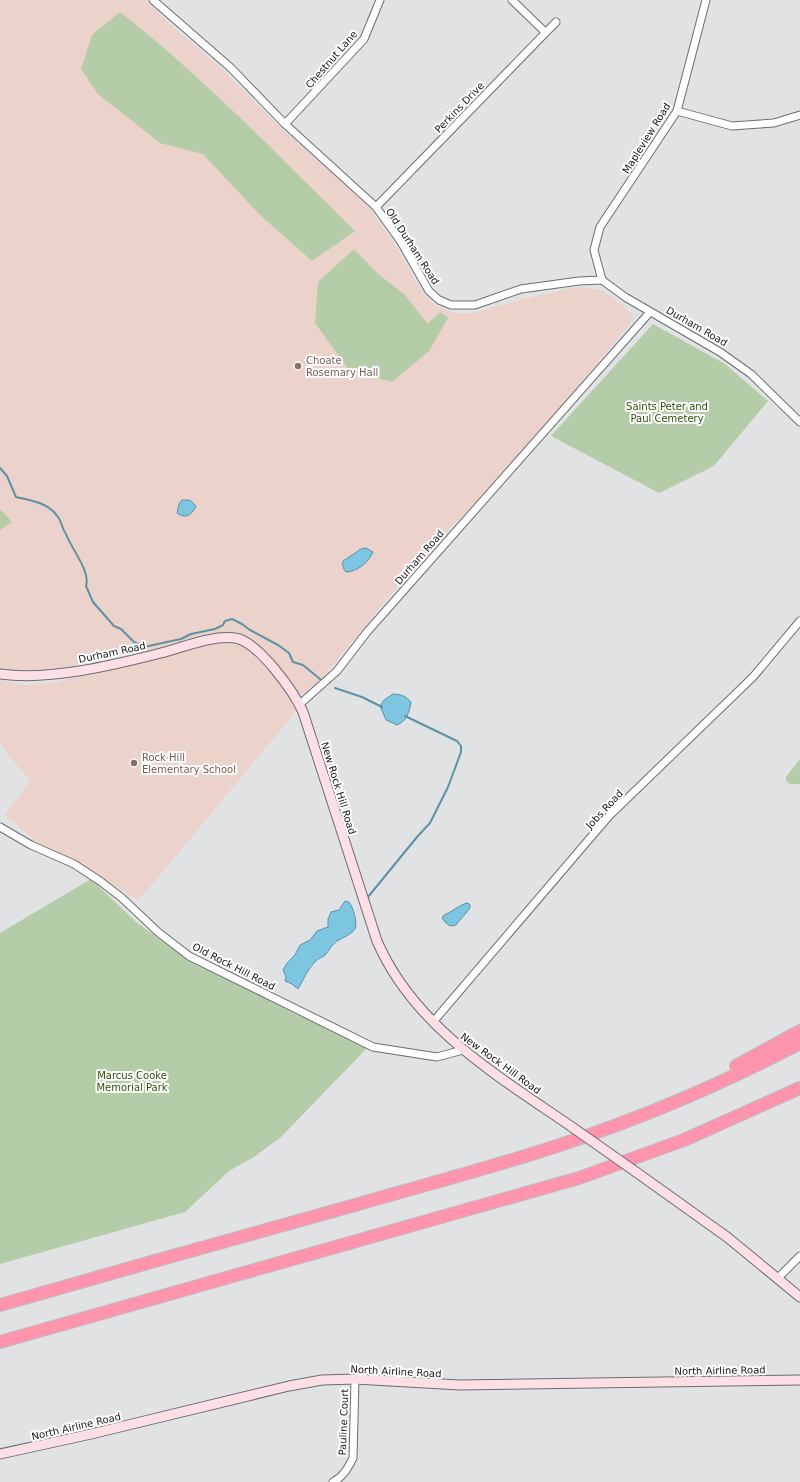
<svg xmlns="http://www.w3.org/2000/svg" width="800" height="1482" font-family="'DejaVu Sans',sans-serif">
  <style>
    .education { fill: #ebd2ca }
    .green { fill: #b4cca7 }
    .water { fill: #7dc6e1; stroke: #5e92a5 }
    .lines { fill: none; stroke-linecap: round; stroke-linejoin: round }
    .stream { stroke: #5e92a5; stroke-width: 2 }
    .minor-casing { stroke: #6b6d6e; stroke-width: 9 }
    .secondary-casing { stroke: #6b6d6e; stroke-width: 11 }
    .motorway-casing { stroke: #bebebe; stroke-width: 14 }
    .minor { stroke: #fff; stroke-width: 7 }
    .secondary { stroke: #ffdfe6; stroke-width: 9 }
    .motorway { stroke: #fe94ad; stroke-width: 12 }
    .secondary-bridge-casing { stroke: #6b6d6e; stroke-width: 11; stroke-linecap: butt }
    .secondary-bridge { stroke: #ffdfe6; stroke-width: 9 }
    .education-dot { fill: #8d6e63; stroke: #fff; stroke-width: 1.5 }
    .labels { text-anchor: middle; stroke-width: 4; stroke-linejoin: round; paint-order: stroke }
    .street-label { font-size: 10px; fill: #171718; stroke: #fff }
    .education-label { font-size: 10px; fill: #785e54; stroke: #fff; text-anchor: start }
    .park-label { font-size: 10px; fill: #295305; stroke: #fff }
  </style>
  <rect width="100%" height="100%" fill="#e0e2e3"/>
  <g class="education">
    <path d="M0,0h145l27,26 48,41 64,64 62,54 23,23 23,32 30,52 8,9 9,6 16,6h17l56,-15 43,-10 11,-1 17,3 10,5 20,16 4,6v3l-96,115 -48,54 -48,48 -39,44 -79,96 -17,16 -5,1 -5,-2 -24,-33 -14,-14 -6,-3 -25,-9h-13l-66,19 -83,15 -20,3h-45z"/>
    <path d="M231,640l22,9 30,38 14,23 -142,171 -17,19 -57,-35 -38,-18 -38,-32 25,-34 -30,-37v-63l28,4 27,-3 39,-8z"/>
  </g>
  <g class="green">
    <path d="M120,12c84,66 159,144 235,219l-43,30 -51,-45 -58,-62 -43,-11 -62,-49 -17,-25 11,-34z"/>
    <path d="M354,249l24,25 26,20 24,30 12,-12 8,6 -19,33 -37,31 -43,-12 -34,-47 3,-41z"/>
    <path d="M653,324l72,40 43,37 -54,65 -55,27 -108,-57z"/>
    <path d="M0,509l12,13 -12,8z"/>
    <path d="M800,759v25h-10l-4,-3v-4z"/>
    <path d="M91,879l45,43 54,39 103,52 75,34 -87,90 -27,20 -25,14 -44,41 -185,52v-331z"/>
  </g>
  <g class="water">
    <path d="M182,500h8l6,6c-1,4 -7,11 -12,10 -3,0 -5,-2 -7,-3l2,-9z"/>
    <path d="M366,548l7,4c-4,10 -16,20 -27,20 -3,-3 -4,-7 -3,-11l18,-12z"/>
    <path d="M393,694c6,0 15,2 18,9 -2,9 -4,18 -14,22l-11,-5 -6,-14 4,-6z"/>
    <path d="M345,901l4,1c4,5 9,21 6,27 -3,5 -13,9 -18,12 -5,3 -8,10 -12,14 -2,2 -6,3 -8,5 -9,8 -13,19 -19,29l-6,-5 -7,-3 1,-4 -3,-7 4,-7 8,-8 5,-10 10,-5 7,-9 11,-4v-8l3,-7 8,-2z"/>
    <path d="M468,903l2,2v3l-14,17 -6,1 -4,-3 -4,-5 2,-3c8,-3 16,-11 24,-12z"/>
  </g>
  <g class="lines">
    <g class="stream">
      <path d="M0,468l7,8 9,21c15,3 33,6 42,20 4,5 4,12 8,17 5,14 25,38 20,52l7,16 21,24 7,3 13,13 10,5 37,-8 10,-5 24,-5 8,-4 2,-4 7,-2 10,5 8,6 28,15 11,8 4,9 10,3 17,14"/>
      <path d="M335,688l27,9 20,10"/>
      <path d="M368,897l49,-60 13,-14 18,-36 13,-35v-6l-4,-5 -52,-25"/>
    </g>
    <defs>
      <g id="minor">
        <path d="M153,0l78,68 54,56 91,83 25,35 28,49 10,9 12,5h24l46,-16 58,-8 23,-1 23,17 95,55 31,22 49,48"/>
        <path d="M512,0l33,32"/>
        <path d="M677,111l55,15 42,-3 26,-8"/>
        <path d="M285,124l79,-85 16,-39"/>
        <path d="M376,207l180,-185"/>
        <path d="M602,280l-8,-30 6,-23 77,-116 29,-111"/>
        <path d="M300,704l37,-33 30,-39 283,-320"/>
        <path d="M0,827l31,18 43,19 26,17 22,17 36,34 31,24 184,91 64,10 26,-7"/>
        <path d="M433,1022l176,-206 144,-139 47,-56"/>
        <path d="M778,1278l22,-22"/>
        <path d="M333,1482c10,-5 15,-14 20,-24l2,-79"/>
      </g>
      <g id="secondary">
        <path d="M0,674c49,7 114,-9 161,-21 23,-6 51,-18 74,-15 23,3 59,54 68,74l74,229c37,86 121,135 195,186"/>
        <path d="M636,1172l91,65 73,60"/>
        <path d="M0,1454l91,-20 198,-48 33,-6 33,-1 105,6 340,-5"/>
      </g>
      <g id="motorway">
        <path d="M736,1066l64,-35"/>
        <path d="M0,1305c118,-34 237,-67 355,-100 69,-20 139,-38 208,-61 81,-27 161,-61 237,-101"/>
        <path d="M0,1342l579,-164 105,-38 116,-52"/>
      </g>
    </defs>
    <use href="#minor" class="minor-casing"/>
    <use href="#secondary" class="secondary-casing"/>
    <use href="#motorway" class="motorway-casing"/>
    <use href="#minor" class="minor"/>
    <use href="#secondary" class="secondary"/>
    <use href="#motorway" class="motorway"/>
    <defs>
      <path id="secondary-bridge" d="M572,1127l64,45"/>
    </defs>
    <use href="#secondary-bridge" class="secondary-bridge-casing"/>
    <use href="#secondary-bridge" class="secondary-bridge"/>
  </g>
  <g class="education-dot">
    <circle cx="298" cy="366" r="4"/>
    <circle cx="134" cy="763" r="4"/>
  </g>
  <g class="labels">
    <g class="street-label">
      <text transform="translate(331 59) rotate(-49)" y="4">Chestnut Lane</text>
      <text transform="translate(459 107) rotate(-46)" y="4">Perkins Drive</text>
      <text transform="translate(646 138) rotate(-58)" y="4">Mapleview Road</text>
      <text transform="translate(413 246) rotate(57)" y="4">Old Durham Road</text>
      <text transform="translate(697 326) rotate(30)" y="4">Durham Road</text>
      <text transform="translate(419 557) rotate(-49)" y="4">Durham Road</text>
      <text transform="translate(112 652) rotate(-12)" y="4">Durham Road</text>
      <text transform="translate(339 788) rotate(73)" y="4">New Rock Hill Road</text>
      <text transform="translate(604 809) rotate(-47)" y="4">Jobs Road</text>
      <text transform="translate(234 966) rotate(27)" y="4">Old Rock Hill Road</text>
      <text transform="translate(501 1063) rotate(36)" y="4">New Rock Hill Road</text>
      <text transform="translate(720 1370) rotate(-1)" y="4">North Airline Road</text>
      <text transform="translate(396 1371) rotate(3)" y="4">North Airline Road</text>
      <text transform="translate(343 1422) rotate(-88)" y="4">Pauline Court</text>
      <text transform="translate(76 1426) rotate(-13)" y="4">North Airline Road</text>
    </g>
    <g class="education-label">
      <text x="306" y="364">Choate<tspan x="306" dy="12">Rosemary Hall</tspan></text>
      <text x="142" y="761">Rock Hill<tspan x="142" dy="12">Elementary School</tspan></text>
    </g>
    <g class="park-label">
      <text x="667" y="410">Saints Peter and<tspan x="667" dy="12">Paul Cemetery</tspan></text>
      <text x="132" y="1079">Marcus Cooke<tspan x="132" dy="12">Memorial Park</tspan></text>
    </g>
  </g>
</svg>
